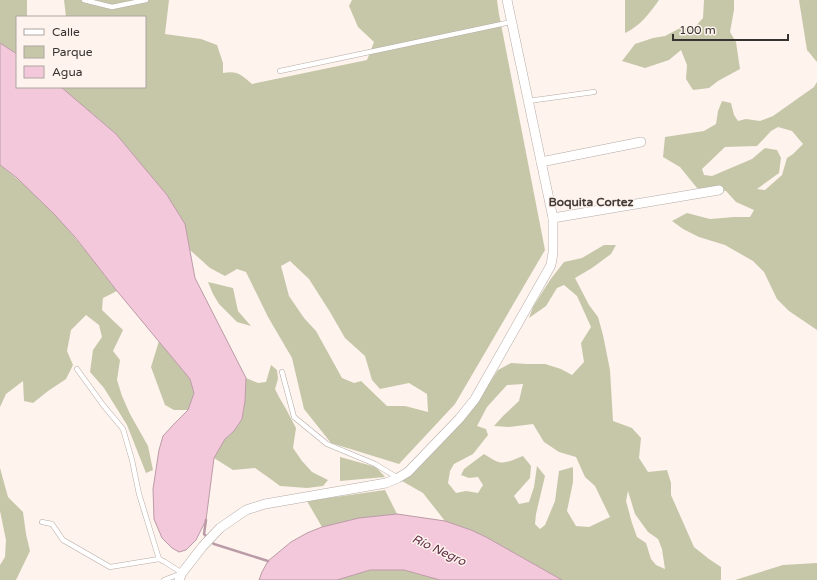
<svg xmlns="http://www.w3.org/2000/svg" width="817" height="580" font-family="'Varela Round',sans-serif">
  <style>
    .green { fill: #c6c7a9; fill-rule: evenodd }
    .water { fill: #f3c8da; stroke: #bb9ba7 }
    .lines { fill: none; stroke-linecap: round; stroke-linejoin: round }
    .stream { stroke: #bb9ba7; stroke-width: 2.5 }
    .service-casing { stroke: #b5aba6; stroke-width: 5.5 }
    .minor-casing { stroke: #b5aba6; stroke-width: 10 }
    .service { stroke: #fff; stroke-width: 4.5 }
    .minor { stroke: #fff; stroke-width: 9 }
    .labels { text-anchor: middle; stroke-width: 3; stroke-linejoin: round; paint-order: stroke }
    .neighbourhood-label { font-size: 12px; font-weight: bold; fill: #443c37; stroke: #fef3ed }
    .water-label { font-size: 12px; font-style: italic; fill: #612c46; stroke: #fef3ed }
  </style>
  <rect width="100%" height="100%" fill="#fef3ed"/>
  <g class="green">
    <path d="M0,0h27v17h-10v37l-17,-11z"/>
    <path d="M64,0h105l-4,34 36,5 16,6 6,18v10c14,-3 19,2 29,11l115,-24 7,-18 -16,-15 -9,-21 3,-6h145l2,14 46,236 -90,154 -56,60 -68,-21 -27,-34 -12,-51 -24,-41 -22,-45 -9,-3 -12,7 -15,-8 -20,-18 -5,-26 -18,-29 -51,-61 -55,-47h84v-70h-79zM290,261l19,18 21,33 15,26 20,18 7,24 8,9 29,-6 18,11 1,18 -23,-6h-18l-26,-25 -7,2 -12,-5 -26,-47 -12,-13 -15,-22 -8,-30z"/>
    <path d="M625,0h34c-10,14 -19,26 -34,33z"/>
    <path d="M704,0h30v10l-4,22 6,10 4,27 -22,12 -9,7 -16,2 -7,-11 1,-14 -6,-15 -12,10 -24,8 -23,-7 13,-17 18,-6 12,-2 17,-9 10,3 11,-12z"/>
    <path d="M799,0h18v62l-10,-12z"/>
    <path d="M817,82v248l-28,-19 -12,-12 -13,-27 -11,-11 -28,-16 -26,-8 -16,-8 -11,-8 15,-8 23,6 24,-2h16l4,-7 -18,-8 -10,-11 -29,-3 -17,-21 -17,-10 2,-20 39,-6 12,-7 2,-13 4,-10 9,2 3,12 4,6 8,-2 14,2 13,-5 41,-29zM778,127l14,4 11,13 -10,10 -6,4 -5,17 -17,15 -8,-1 22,-16 2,-15 -4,-8 -12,-2 -13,11 -40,17 -8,-1 -2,-6 23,-22 32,-1 14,-15z"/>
    <path d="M0,165c27,21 54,46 75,73 15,17 28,36 42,53l-14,7 -1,12 21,20 -10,21 7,9 -3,20 5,16 8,18 18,32 5,24 -7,3 -19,-48 -23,-37 -14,-16 3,-22 9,-13 -3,-12 -13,-10 -15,15 -4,21 6,14 -7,14 -18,12 -15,12 -9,-2 -1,-20 -17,13 -6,13z"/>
    <path d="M604,245h12l-5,9 -19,14 -17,10 14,27 9,12 5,18 7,35 3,51 19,7 9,10 -2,20 9,14 19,-2 4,13v12l23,52 15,12 12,8v13h-159l-76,-43 -15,-7 -26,-9 -22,-28 -21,-12 76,-81 20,-30 13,-7 16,1h18l16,5 11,6 12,-13 -3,-19 10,-16 -14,-31 -13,-11 -7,3 -11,18 -17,12 4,-11 17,-27 14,-18 18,-4zM523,384l-4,17 -16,15 -9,10 15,1 24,-3 11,18 15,10 17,5 9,20 10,9 15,31 -21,10 -13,-1 -9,-15 6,-29v-15l-14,4 -4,30 -10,24 -5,4 -5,-5 1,-10 9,-38 -8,-10 -3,21 -5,15 -10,2 -5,-8 16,-18 1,-12 -8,-10c-20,8 -21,10 -39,-2l-20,15 -3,6 8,3 9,-1 5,8 -5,8 -12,-2 -10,2 -8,-10 2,-12 4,-7 19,-10 15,-19 -2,-6 -9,-3 10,-19 20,-22zM628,491l7,23 13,18 10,7 4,10 3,20 -9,-4 -5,-6 -5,-16 -9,-6 -5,-14 -6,-22z"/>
    <path d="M208,282l25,6 5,23 13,15 -14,-4 -18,-18 -6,-10z"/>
    <path d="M159,341l31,38 4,14 -6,17h-14l-9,-5 -14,-38z"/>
    <path d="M271,365l6,5 1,9 -3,10 4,8 7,12 10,19 -3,20 9,13 10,11 16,8 -5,6 -16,2 -27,-2 -8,-6 -17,-12 -22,2 -19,-12 11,-19 9,-8 8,-12 3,-18 1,-23 12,5 8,-1z"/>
    <path d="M340,457l36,10 9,10 -45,4z"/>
    <path d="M0,468l8,29 15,15 3,22 4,17 -14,29h-16v-15l5,-8 1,-17 -6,-29z"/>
    <path d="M385,490l12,24 -38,4 -37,9 -15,-26z"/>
    <path d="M817,563v17h-82l48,-15z"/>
    <path d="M370,570h34l36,10h-103z"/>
  </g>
  <g class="water">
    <path d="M0,43l17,11v33h44l55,47 51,61 18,29 10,54 51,100 -1,23 -3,18 -8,12 -9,8 -11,19 -8,62 -10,20 -10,10 -7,2 -7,-4 -10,-10 -8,-19 -1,-30 6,-39 4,-14 11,-12 14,-14 6,-17 -4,-14 -73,-88 -42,-54 -21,-23 -38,-37 -16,-12z"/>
    <path d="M397,514l48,7 26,9 15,7 76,43h-122l-36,-10h-34l-33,10h-78l3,-8 6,-11 23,-19 16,-9 15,-6 37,-9z"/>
  </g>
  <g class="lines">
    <g class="stream">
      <path d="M206,520l-2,14 4,4"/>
      <path d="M211,542l3,2 54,17"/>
    </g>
    <defs>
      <g id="service">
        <path d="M84,0l28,7 34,-7"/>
        <path d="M280,71l231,-49"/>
        <path d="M528,101l66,-9"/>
        <path d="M77,369l26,36 20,24 9,31 7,34 20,65 6,3 17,11 -18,7"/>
        <path d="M282,372l12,45 33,27 48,20 23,14"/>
        <path d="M42,522l10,2 11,16 47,27 49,-8"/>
      </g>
      <g id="minor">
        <path d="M541,162l100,-20"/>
        <path d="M553,218l166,-28"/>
        <path d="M179,580l3,-7 21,-27 17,-18 26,-18 19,-6 121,-21 12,-5 10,-6 51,-53 16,-20 67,-118 9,-16 2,-12v-35l-46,-218"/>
      </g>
    </defs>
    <use href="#service" class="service-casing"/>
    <use href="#minor" class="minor-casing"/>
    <use href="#service" class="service"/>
    <use href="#minor" class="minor"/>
  </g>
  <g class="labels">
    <g class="neighbourhood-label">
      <text x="591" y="206">Boquita Cortez</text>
    </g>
    <g class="water-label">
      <text transform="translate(439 550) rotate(25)" y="4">Río Negro</text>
    </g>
  </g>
  <rect x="16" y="16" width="130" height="72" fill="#fef3ed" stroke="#aea6a2"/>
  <rect x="24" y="29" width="20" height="6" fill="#ffffff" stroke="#aea6a2"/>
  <text x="52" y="36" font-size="12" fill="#373331">Calle</text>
  <rect x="24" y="46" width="20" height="12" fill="#c6c7a9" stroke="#aea6a2"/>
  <text x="52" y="56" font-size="12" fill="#373331">Parque</text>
  <rect x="24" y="66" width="20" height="12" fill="#f3c8da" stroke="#aea6a2"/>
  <text x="52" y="76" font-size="12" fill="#373331">Agua</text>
  <path d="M673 34v6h115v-6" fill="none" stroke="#373331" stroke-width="2"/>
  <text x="679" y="34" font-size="12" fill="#373331" stroke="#fef3ed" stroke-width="3" paint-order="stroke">100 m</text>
</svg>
